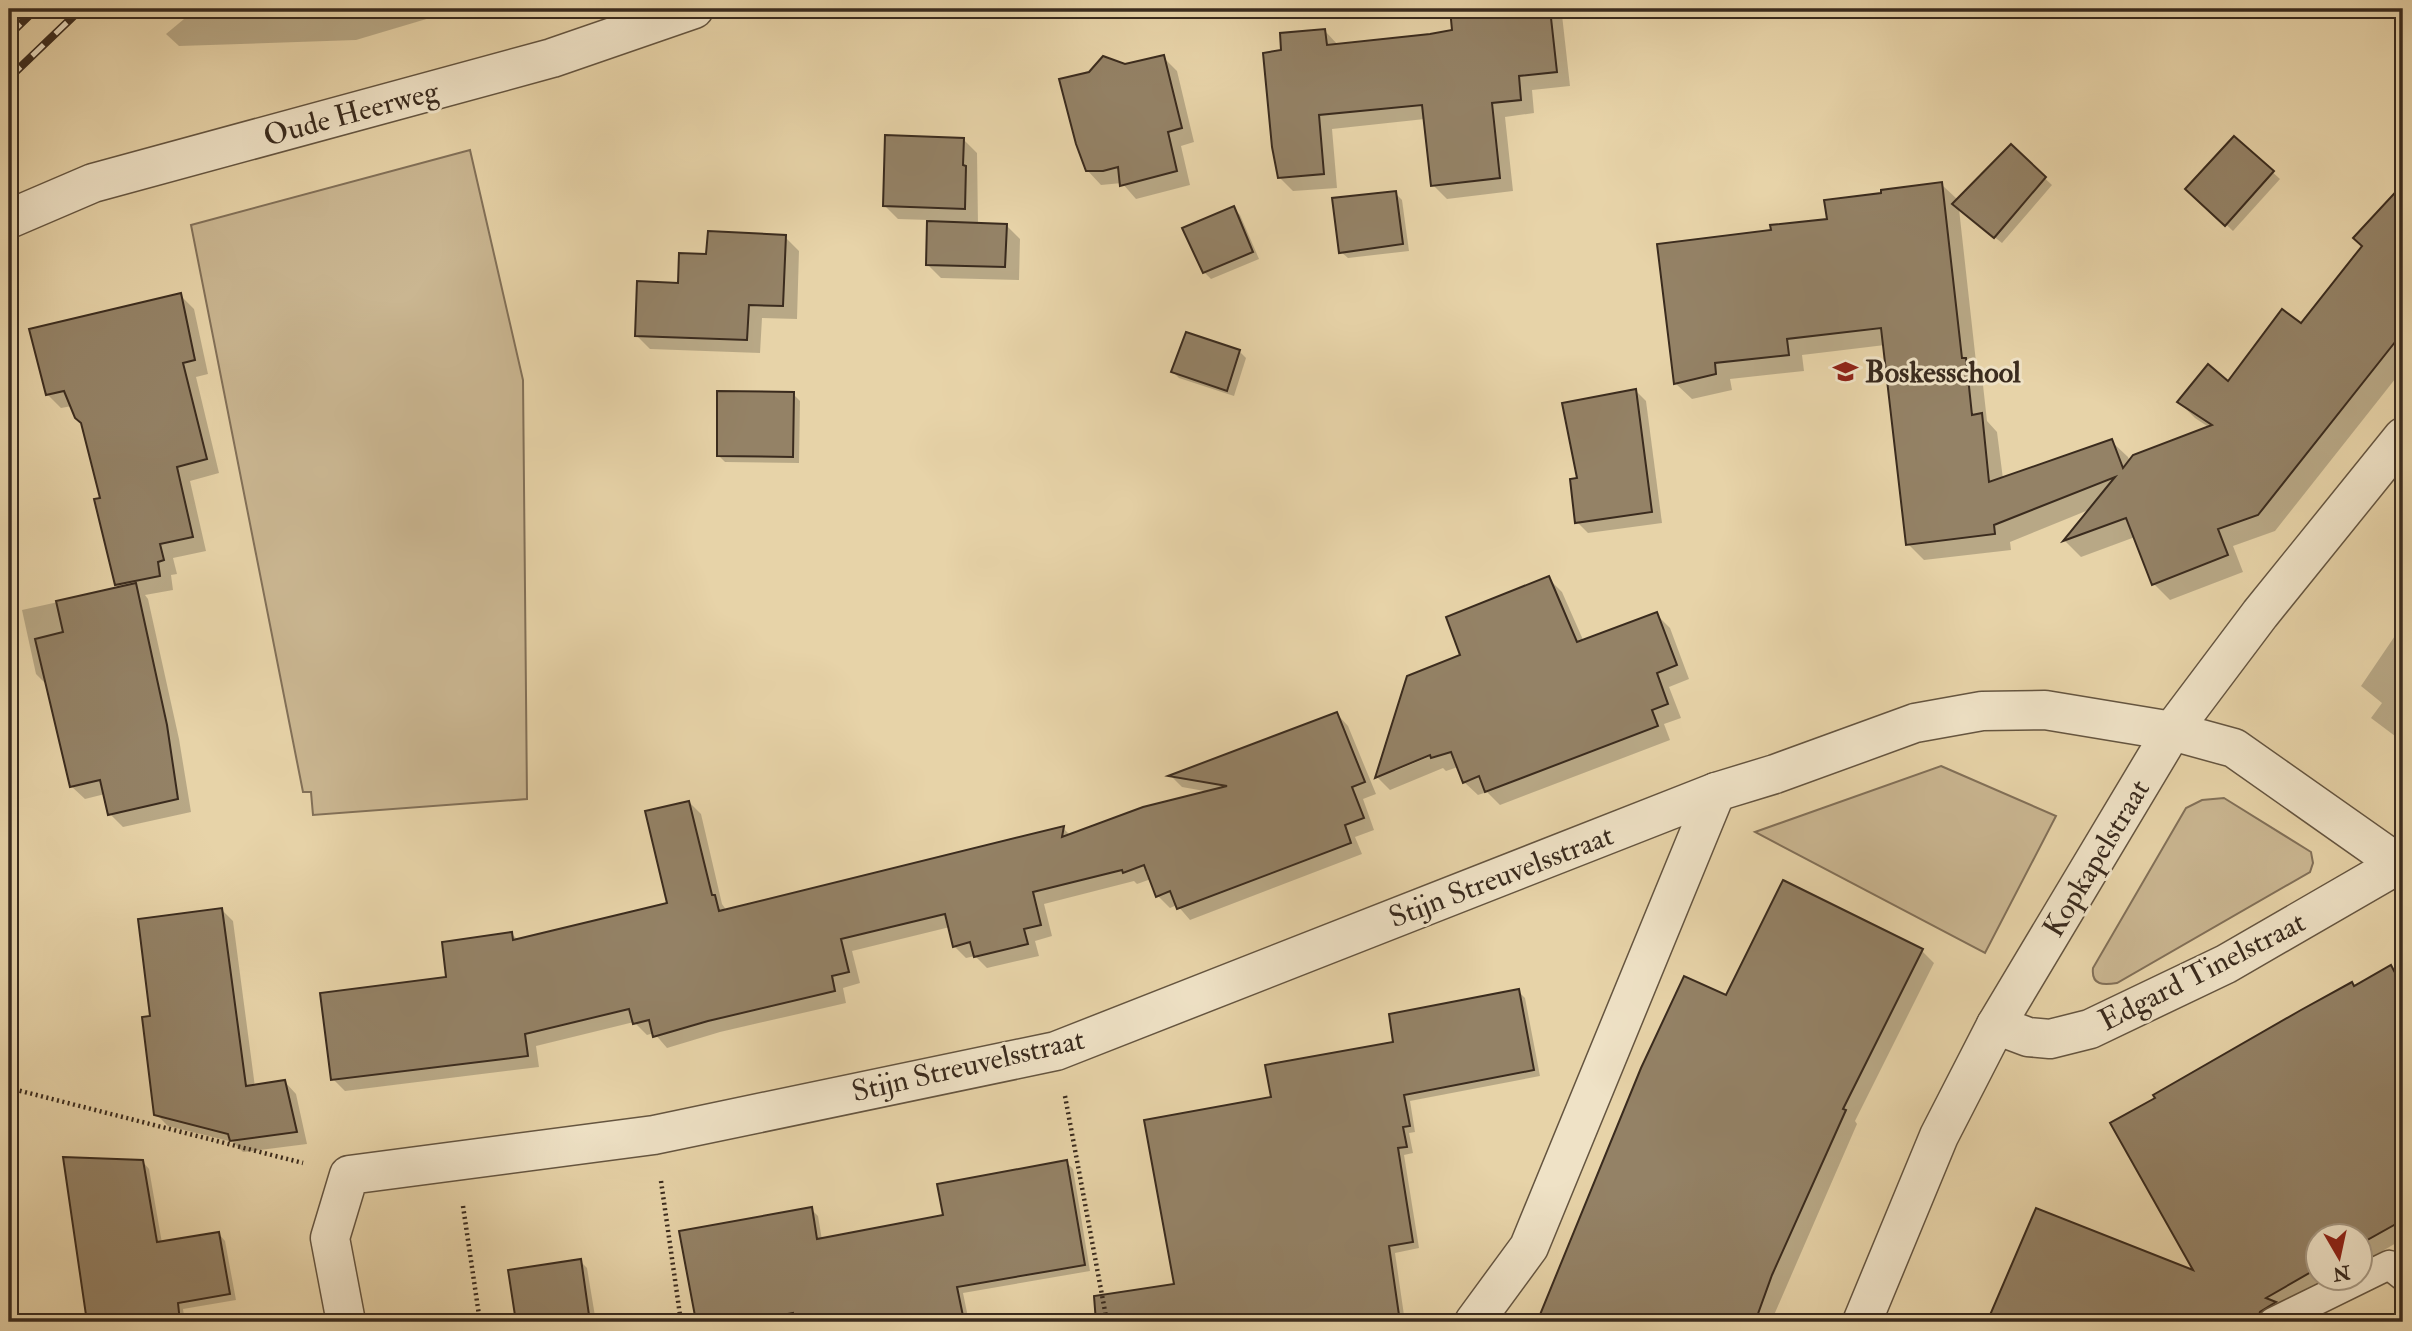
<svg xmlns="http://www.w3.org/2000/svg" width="2412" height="1331" font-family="'IM FELL Double Pica',serif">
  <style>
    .green { fill: #cab691; stroke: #827058; stroke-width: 2 }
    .shadow { fill: #0003; fill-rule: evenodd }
    .building { fill: #948266; stroke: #3a2b1e; stroke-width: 2 }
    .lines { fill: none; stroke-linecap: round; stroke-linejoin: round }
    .lane-casing { stroke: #655540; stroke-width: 31 }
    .street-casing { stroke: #655540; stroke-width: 41 }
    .path { stroke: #3a2b1e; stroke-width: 4.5; stroke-dasharray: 2 3.5; stroke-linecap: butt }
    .lane { stroke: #efe2c6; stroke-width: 28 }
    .street { stroke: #efe2c6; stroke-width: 38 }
    .rail-casing { stroke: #3a2b1e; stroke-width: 8 }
    .rail { stroke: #efe2c6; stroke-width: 5; stroke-dasharray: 16; stroke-linecap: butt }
    .labels { text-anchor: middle; stroke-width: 6; stroke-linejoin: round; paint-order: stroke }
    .street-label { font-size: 30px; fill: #3a2b1e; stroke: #efe2c6 }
    .poi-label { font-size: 30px; font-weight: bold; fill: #3a2b1e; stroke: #efe2c6; text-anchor: start }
  </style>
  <rect width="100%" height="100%" fill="#e7d3a8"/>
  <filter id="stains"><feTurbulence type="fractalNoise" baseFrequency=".00286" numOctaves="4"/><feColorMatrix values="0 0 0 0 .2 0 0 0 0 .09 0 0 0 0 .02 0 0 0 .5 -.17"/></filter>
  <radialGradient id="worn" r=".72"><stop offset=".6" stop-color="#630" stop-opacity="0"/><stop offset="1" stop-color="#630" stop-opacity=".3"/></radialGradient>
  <g class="green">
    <path d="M470,150l53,230 4,419 -214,16 -2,-23h-8l-112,-567z"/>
    <path d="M1941,766l115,50 -71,137 -230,-121z"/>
    <path d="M2224,798l87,54 2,11 -3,9 -193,111c-13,2 -26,3 -24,-15l93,-160 16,-8z"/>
  </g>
  <g class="shadow">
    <path d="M196,9h264l-104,31 -177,6 -13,-12z"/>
    <path d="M1479,9h77l6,6 8,71 -38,4 2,23 -29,4 8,74 -66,8 -14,-14 -8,-66 -93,10 5,59 -44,3 -14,-14 4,-126 42,-20 14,15 115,-15 -2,-19z"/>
    <path d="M1163,57l14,14 17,71 -13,4 9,39 -54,14 -14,-16 -21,2 -14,-15 3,-96z"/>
    <path d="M2235,138l45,41 -47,52 -45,-42z"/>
    <path d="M963,139l14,14 1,71 28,1 14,14 -1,41 -78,-2 -14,-14 2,-44 -31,-1 -14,-14z"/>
    <path d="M2011,147l41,38 -50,58 -43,-34 18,162 5,5 5,45 10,11 6,47 108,-38 17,16 2,5 80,-34 -15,-10 -16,-16 49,-19 73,-57 63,-79 -9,-9 48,-52v183l-128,162 -42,15 10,26 -73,28 -16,-16 -19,-47 -54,20 -16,-16 26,-32 -81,33 1,8 -87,10 -16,-16 -23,-199 -83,10 2,16 -74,8 2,11 -40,9 -17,-16 98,-151 56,-12 54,-25 58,-11 17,16z"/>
    <path d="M1395,193l7,7 7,51 -61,7 -7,-6z"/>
    <path d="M1233,208l7,7 19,44 -48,20 -7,-7z"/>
    <path d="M785,237l14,14 -2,68 -35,-1 -2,35 -110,-4 -14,-14 72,-79z"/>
    <path d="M180,295l14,14 14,65 -12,3 23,96 -29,8 16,70 -33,7 4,16 -6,1 2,15 -28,5 3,4 31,140 12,73 -68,15 -13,-13 -5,-20 -20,5 -14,-13 -23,-100 -12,-12 -14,-64 99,-22 -5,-4 -14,-84 -19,-76 -11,-18 -11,2 -14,-14z"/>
    <path d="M1239,351l7,7 -12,38 -55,-18 -6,-6z"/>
    <path d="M1635,390l11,11 16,122 -74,10 -11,-11 2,-42z"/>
    <path d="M793,394l7,7 -1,62 -74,-1 -7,-7z"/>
    <path d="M1548,578l14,14 22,50 72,-28 14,14 19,51 -20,8 12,31 -17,6 6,16 -170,65 -13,-13 -9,3 -14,-13 -6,-15 -12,4 -3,-3 -53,22 -13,-13 32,-100 53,-21zM1437,750l1,3 -43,18v-4z"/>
    <path d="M9,587l10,64 -10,2z"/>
    <path d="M2403,624v118l-32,-24 11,-15 -21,-17z"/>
    <path d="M1337,714l11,12 28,68 -13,5 11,31 -19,7 7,17 -172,66 -13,-15 -7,3 -12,-12 -7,-17 -14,5 -3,-3 -90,23 8,32 -17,5 4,15 -52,12 -12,-12 -9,2 -12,-12 -4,-19 -98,24 8,32 -17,5 3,15 -126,29 -53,16 -13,-15 -7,2 -13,-13 -98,24 3,21 -194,24 -12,-12 115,-101 64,-44 6,6 151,-35 20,-103 12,12 21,90 5,7 336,-83 8,8 139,-44 -28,-5 -10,-10z"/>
    <path d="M221,909l12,12 22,166 30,-5 11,12 11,50 -64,8 -10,-10 -65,-16 -12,-12 -4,-96z"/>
    <path d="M1922,951l12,12 -79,158 2,3 -86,198h-232l104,-253 83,-72z"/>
    <path d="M2390,967l13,13v154l-26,14 26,46v45l-43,25v-28h-42v42h17l-75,44h-271l48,-111 160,62 157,-286z"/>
    <path d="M1518,991l7,7 15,78 -130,25 5,31 -6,1 4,20 -9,2 15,93 -24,5 10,69h-280l-4,-28 55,-8 97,-187 122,-56z"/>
    <path d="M65,1159l78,3 6,7 13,74 57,-9 6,7 11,59 -53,9 2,13h-96z"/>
    <path d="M1066,1162l7,7 17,102 -127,22 6,29h-266l-6,-7 114,-106 7,7 4,24 123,-23z"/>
    <path d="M580,1261l7,7 9,54h-79l-7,-51z"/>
  </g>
  <g class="building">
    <path d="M1450,9h100l7,63 -38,4 2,24 -29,3 8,75 -69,8 -9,-81 -103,10 5,59 -46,4 -6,-31 -9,-94 18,-3 -1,-17 45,-4 2,16 103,-11 22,-4z"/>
    <path d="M1164,55l18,73 -14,4 9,39 -57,15 -2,-19 -15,4h-17l-10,-27 -17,-65 30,-7 14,-16 22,8z"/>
    <path d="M885,135l79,3 -1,27 3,1 -1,43 -82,-3z"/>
    <path d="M2234,136l40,35 -49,55 -40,-37z"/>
    <path d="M2011,144l35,33 -52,61 -42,-34z"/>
    <path d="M1942,182l20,176h4l6,57 10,-2 7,69 123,-43 11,29 10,-13 79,-30 -35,-23 31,-38 20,17 54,-72 19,14 61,-77 -9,-8 50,-54v148l-145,183 -40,14 10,26 -76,30 -26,-67 -63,23 52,-64 -121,48 1,9 -89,11 -25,-217 -94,11 2,16 -74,8 1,11 -42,10 -17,-140 114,-14 -1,-5 57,-6 -3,-19 57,-7v-3z"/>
    <path d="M1396,191l7,53 -64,9 -7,-55z"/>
    <path d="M1234,206l19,46 -50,21 -21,-45z"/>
    <path d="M927,221l80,3 -2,43 -79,-2z"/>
    <path d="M708,231l78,4 -3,71 -34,-1 -2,35 -112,-4 2,-55 41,2 1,-30 27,1z"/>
    <path d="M181,293l14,67 -12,3 24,96 -30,8 16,70 -33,7 4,16 -6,2 2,14 -45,9 -21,-86 6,-1 -19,-75 -6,-5 -11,-27 -18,4 -17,-66z"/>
    <path d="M1186,332l54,18 -13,41 -56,-19z"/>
    <path d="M1636,389l16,123 -77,11 -5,-44 7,-1 -15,-75z"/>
    <path d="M717,391l77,1 -1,65 -76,-1z"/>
    <path d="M1549,576l28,66 80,-30 20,53 -20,8 11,31 -16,6 6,16 -173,66 -6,-16 -16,7 -12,-31 -20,6 -1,-3 -55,23 32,-102 53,-21 -14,-38z"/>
    <path d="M136,583l31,142 11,74 -70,16 -8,-35 -30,7 -35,-148 28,-7 -7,-31z"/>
    <path d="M1337,712l28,70 -13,5 12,31 -19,7 6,18 -174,66 -7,-18 -14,6 -12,-32 -21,8 -1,-3 -89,22 8,33 -17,4 4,15 -54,13 -4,-15 -17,5 -8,-33 -104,25 8,33 -17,4 3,15 -127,30 -55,16 -4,-17 -16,4 -4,-15 -104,25 3,22 -197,24 -11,-87 126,-16 -4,-35 70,-10 1,8 154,-37 -22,-92 44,-10 23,94h3l4,16 345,-85 -2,11 81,-30 84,-21 -59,-10z"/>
    <path d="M1783,880l140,69 -80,160 3,1 -74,165 -17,47h-218l104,-254 43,-92 42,19z"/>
    <path d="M222,908l24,178 39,-6 12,52 -67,9 -2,-7 -74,-19 -12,-98 8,-1 -12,-97z"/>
    <path d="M2391,965l12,23v232l-43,24v-8h-42v32l-52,30 10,4 -16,10 -3,10h-270l49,-114 157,62 -83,-147 45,-25 -2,-3 148,-85 51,-28 2,4z"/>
    <path d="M1519,989l15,81 -130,25 6,31 -7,1 4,20 -9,1 15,94 -24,4 11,76h-304l-2,-26 80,-12 -30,-164 127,-23 -6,-32 128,-23 -4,-28z"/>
    <path d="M63,1157l80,3 14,82 62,-10 11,62 -52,9 2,19h-93z"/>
    <path d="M1067,1160l18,105 -128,22 6,29 -31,6h-137l-2,-9 -46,9h-46l-1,-6h-5l-16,-85 133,-24 5,32 126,-24 -6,-31z"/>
    <path d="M581,1259l9,63h-74l-8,-52z"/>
  </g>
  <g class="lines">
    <defs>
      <path id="lane" d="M2273,1322l116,-57 14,11"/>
      <g id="street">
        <path d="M9,219l84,-36 459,-125 142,-49"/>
        <path d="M1996,1025l32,12 22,2 40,-10 136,-65 173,-100"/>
        <path d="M346,1322l-16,-84 19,-63 305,-40 402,-84 660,-259 59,-18 140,-51 67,-12 63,-1 127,21 62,17 169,119"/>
        <path d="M1474,1322l55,-75 187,-455"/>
        <path d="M1862,1322l77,-186 57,-111 176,-294 88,-117 143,-177"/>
      </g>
    </defs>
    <use href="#lane" class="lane-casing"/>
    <use href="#street" class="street-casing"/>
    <g class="path">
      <path d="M9,1088l294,75"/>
      <path d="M1065,1096l42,226"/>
      <path d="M661,1181l20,141"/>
      <path d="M463,1206l17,116"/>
    </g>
    <use href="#lane" class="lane"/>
    <use href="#street" class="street"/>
    <defs>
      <g id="rail">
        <path d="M9,35l27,-26"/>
        <path d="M9,78l72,-69"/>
      </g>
    </defs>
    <use href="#rail" class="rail-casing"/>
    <use href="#rail" class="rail"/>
  </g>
  <defs>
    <symbol id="school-bare" viewBox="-9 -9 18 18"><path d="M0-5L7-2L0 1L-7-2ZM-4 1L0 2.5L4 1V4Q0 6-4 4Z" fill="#8f2418" stroke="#efe2c6" stroke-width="2.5" paint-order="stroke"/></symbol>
  </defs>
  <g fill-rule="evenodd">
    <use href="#school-bare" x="1828" y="354" width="35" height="35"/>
  </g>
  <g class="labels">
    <g class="street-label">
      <text transform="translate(351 113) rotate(-15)" y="10">Oude Heerweg</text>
      <text transform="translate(2096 858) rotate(-59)" y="10">Kopkapelstraat</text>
      <text transform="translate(1501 876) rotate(-21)" y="10">Stijn Streuvelsstraat</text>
      <text transform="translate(2202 971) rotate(-27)" y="10">Edgard Tinelstraat</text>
      <text transform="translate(968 1065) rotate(-13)" y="10">Stijn Streuvelsstraat</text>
    </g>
    <g class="poi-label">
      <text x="1865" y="382">Boskesschool</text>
    </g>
  </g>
  <rect width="2412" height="1331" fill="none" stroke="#e7d3a8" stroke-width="35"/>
  <rect x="10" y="10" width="2391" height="1310" fill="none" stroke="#3a2b1e" stroke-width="3.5"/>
  <rect x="18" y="18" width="2377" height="1296" fill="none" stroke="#3a2b1e" stroke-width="2"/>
  <g transform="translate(2339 1257) rotate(171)"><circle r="33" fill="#efe2c6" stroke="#a79983" stroke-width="2"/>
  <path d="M0-5L12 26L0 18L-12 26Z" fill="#8f2418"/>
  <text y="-10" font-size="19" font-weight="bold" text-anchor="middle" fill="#3a2b1e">N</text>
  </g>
  <rect width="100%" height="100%" filter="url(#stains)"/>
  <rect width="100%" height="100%" fill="url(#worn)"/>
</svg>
